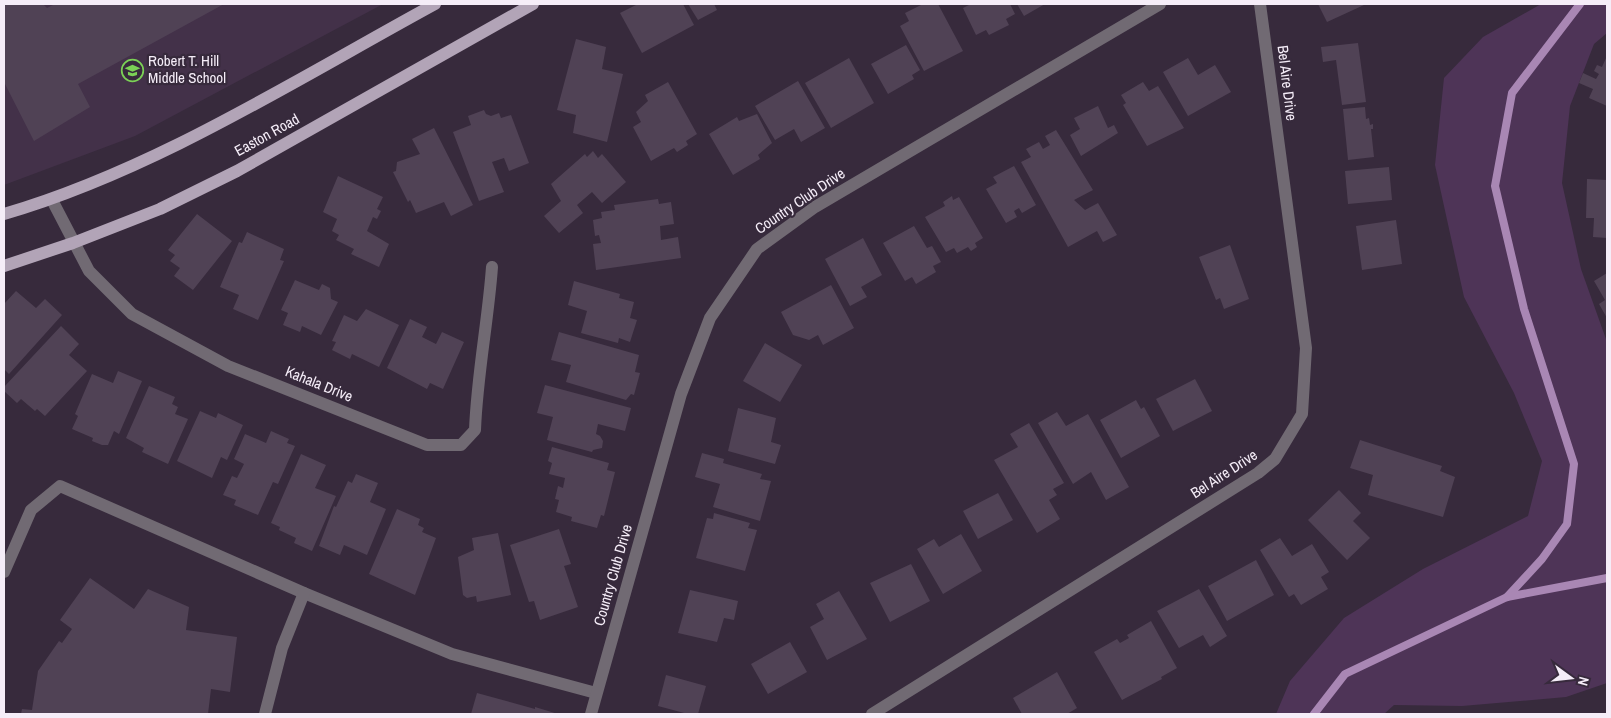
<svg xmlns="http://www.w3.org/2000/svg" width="1611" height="718" font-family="'Archivo Narrow',sans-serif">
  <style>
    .built { fill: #433149 }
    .green { fill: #4e3457 }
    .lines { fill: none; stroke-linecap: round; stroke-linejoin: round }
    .stream { stroke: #a987b4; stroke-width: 8 }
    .building { fill: #504255 }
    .minor { stroke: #716a73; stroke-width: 12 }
    .major { stroke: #b2a4b7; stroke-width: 12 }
    .labels { text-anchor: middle; stroke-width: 4.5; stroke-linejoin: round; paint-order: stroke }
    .poi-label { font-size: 15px; fill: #f5edf8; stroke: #372a3c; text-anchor: start }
    .street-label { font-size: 15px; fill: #f5edf8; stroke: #372a3c }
  </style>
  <rect width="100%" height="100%" fill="#372a3c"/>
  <path class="built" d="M4,4h379l-248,132 -131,49z"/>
  <path class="green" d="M1541,4h66v29l-13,11 -24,62 -8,77 19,86 26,73v341l-41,14 -104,9 -68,-1 -10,9h-108l14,-33 54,-63 79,-49 105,-53 14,-55 -28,-68 -50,-96 -29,-132 9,-87 39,-41z"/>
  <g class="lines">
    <g class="stream">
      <path d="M1507,597l35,-38 25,-35 7,-60 -50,-155 -29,-123 17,-93 68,-89"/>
      <path d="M1314,714l31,-40 162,-77 100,-19"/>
    </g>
  </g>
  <g class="building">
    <path d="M4,4h39l4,4 8,-4h169l-146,80 12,23 -56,34 -30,-59z"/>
    <path d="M638,4h45l11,21 -52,28 -22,-40z"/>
    <path d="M688,4h26l3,6 -19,10z"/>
    <path d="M923,4h15l25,47 -39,20 -24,-45 9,-5 -4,-8z"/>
    <path d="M971,4h39l5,10 -9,5 3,6 -20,10 -3,-5 -10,5 -13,-27z"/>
    <path d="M1017,4h28l-21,12z"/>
    <path d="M1318,4h45l1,1 -37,17z"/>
    <path d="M576,39l30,8 -4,22 21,5 -16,68 -34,-9 3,-18 -19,-5z"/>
    <path d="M1358,43l8,59 -24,3 -6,-45 -13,2 -2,-15z"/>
    <path d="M906,45l14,25 -8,5 2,4 -26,15 -17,-30z"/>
    <path d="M1607,56v50l-18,-8 4,-9 -14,-6 4,-10 13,6 3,-5 -5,-3 3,-6 5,2z"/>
    <path d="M849,58l25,45 -43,25 -26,-45z"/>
    <path d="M1188,58l10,17 17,-10 16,27 -43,24 -25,-44z"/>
    <path d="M798,81l27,47 -24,14 -7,-13 -19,11 -20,-34z"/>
    <path d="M668,82l29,52 -11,7 2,4 -11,7 -3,-4 -23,13 -18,-34 8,-5 -5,-10 12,-11 -3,-6z"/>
    <path d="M1143,82l6,9 9,-5 26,42 -37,18 -24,-41 3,-2 -5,-8z"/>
    <path d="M1098,106l10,22 6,-3 4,8 -37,23 -11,-21 10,-6 -6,-11z"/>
    <path d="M1365,107l1,12 3,-1 1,7 3,-1v5h-2l3,28 -26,3 -5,-51z"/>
    <path d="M484,110l2,4 5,2 8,-3 2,5 10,-3 18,48 -20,8 -5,-13 -12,4 12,30 -25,9 -26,-69 18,-7 -3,-9z"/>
    <path d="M757,114l15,29 -14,12 2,4 -27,16 -24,-41 28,-17 2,4z"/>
    <path d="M434,128l39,77 -22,11 -7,-14 -28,11 -6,-13 -2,2 -15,-30 3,-1 1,-9 23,-8 -8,-15z"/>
    <path d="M1056,130l37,60 -19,10 11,10 13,-7 19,32 -14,7 -6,-11 -29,16 -47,-85 10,-5 -5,-8 13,-7 4,7 7,-4 -5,-9z"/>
    <path d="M593,151l5,7 4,-4 24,28 -24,21 -10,-11 -15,13 6,8 -24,20 -15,-17 17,-15 -10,-17 34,-30 2,3z"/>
    <path d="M1014,166l22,39 -14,8 -3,-5 -5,3 3,6 -11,6 -20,-34 11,-6 -4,-6z"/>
    <path d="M1389,167l3,33 -44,4 -3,-33z"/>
    <path d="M338,176l45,21 -6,12 4,2 -4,8 -4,-2 -6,14 22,13 -10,23 -28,-13 3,-5 -18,-9 3,-5 -7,-4 5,-12 -14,-7z"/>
    <path d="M1587,179l20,1v58l-14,-1 1,-19h-8z"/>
    <path d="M952,196l1,4 6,-3 24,41 -8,5 2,4 -6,4 -3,-4 -11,6 -3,-5 -8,4 -21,-35 20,-11 -2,-4z"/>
    <path d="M658,199l1,5 12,-2 3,22 -14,2 1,14 17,-3 3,21 -85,12 -3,-26 8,-1 -2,-8 -4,1 -2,-16 9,-2 -1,-6 14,-2 -1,-5z"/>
    <path d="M197,214l35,27 -39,49 -19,-14 6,-8 -10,-7 5,-6 -7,-5z"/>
    <path d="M1396,220l6,44 -40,6 -6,-44z"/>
    <path d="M914,226l13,22 5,-2 9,16 -8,4 3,6 -20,12 -4,-7 -7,4 -22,-38z"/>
    <path d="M247,232l37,17 -4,11 4,1 -26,59 -25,-11 6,-14 -19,-8 19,-45 3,1z"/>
    <path d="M863,238l19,37 -21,12 6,10 -17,9 -25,-47z"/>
    <path d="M1230,245l19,54 -25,10 -4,-11 -4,2 -17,-43z"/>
    <path d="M1607,273v45l-8,-14 6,-4 -11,-19z"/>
    <path d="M295,280l24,10 3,-6 8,4 1,11 7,3 -17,33 -19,-9 -2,6 -17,-7 5,-12 -7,-3z"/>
    <path d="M574,281l46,13 -1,4 15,4 -4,16 7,2 -7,22 -11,-4 -1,5 -37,-10 6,-22 -19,-6z"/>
    <path d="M831,285l23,43 -31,17 -5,-10 -9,5 -16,-5 -12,-23z"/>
    <path d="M16,291l20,17 9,-9 17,16 -53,59 -5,-5v-65z"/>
    <path d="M366,309l33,16 -20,42 -27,-13 -2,5 -18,-9 4,-8 -4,-1 12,-26 13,6z"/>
    <path d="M410,319l17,8 -5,10 14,7 6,-12 22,10 -21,47 -13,-6 -3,6 -40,-21z"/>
    <path d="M61,326l18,18 -10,11 18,16 -42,45 -8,-7 -2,2 -14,-12 -4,4 -13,-12v-4z"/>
    <path d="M559,332l80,23 -4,17 5,1 -6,22 -3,-1 -5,6 -60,-18 5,-17 -20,-5z"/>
    <path d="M765,343l37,22 -22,37 -37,-21z"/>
    <path d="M118,371l24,10 -23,53 -5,-3 -6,14h-6l-10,-4 1,-3 -21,-9 6,-13 -3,-2 17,-40 21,9z"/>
    <path d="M1195,379l17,32 -39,20 -17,-32z"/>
    <path d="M545,385l86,23 -6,23 -27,-7 -2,10 4,2 3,5 -1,7 -9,2 -1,2 -45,-12 6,-23 -16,-4z"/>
    <path d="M149,386l26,11 -3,7 6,3 -3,7 13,5 -20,45 -26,-12 2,-4 -18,-10z"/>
    <path d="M1136,400l5,9 3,-2 16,29 -39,22 -21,-38z"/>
    <path d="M738,408l38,10 -5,24 10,3 -6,19 -47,-13z"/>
    <path d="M200,411l16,7 2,-5 25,12 -16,35 -6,-3 -9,21 -35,-17z"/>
    <path d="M1057,412l9,14 22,-12 41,73 -23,13 -15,-28 -18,12 -35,-61z"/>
    <path d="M1029,423l35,60 -11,6 4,6 -8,5 11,19 -23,14 -43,-73 24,-13 -8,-13z"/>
    <path d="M271,431l18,8 -2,4 8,3 -17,38 -5,-2 -15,33 -24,-10 2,-5 -13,-5 9,-19 5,2 7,-14 -10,-5 11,-25 21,9z"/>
    <path d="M1360,440l82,26 -2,5 15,6 -12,40 -75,-22 5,-20 -23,-7z"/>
    <path d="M552,447l57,16 -2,7 8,2 -11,44 -3,-1 -4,13 -26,-7 1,-4 -16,-5 3,-12 -4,-1 3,-13 5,2 2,-10 -16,-4 3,-11 -4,-2z"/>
    <path d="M702,453l22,6 -1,4 39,11 -2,5 11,2 -11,40 -47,-14 7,-23 -25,-7z"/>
    <path d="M301,454l25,11 -11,23 21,8 -24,55 -18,-8 2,-5 -17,-8 1,-3 -9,-4z"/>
    <path d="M356,474l22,9 -8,19 16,7 -19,46 -23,-10 -4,10 -21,-9 15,-40 2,1 12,-26 4,2z"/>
    <path d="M1339,490l22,23 -8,8 17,17 -23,22 -39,-40z"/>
    <path d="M998,493l15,27 -35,19 -15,-28z"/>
    <path d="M397,509l23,10 -2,6 6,3 -2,4 14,6 -21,57 -46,-21z"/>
    <path d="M714,513l36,10 -2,5 9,2 -12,41 -49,-13 11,-40 6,1z"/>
    <path d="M559,529l12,35 -7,2 14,41 -38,13 -6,-19 -5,1 -19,-57z"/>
    <path d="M498,533l13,62 -34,7 -1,-6 -9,2 -4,-3 -5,-38 16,-7 -2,-12z"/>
    <path d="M961,534l21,37 -39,23 -26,-45 17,-10 5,8z"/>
    <path d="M1280,538l12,18 20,-12 17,28 -8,5 7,12 -27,16 -7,-11 -5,3 -29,-47z"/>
    <path d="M1256,560l18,35 -47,26 -19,-35z"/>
    <path d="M911,564l19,37 -40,21 -20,-39z"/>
    <path d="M90,578l44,31 14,-20 41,18 -3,23 51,7 -7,55 -19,-3 -3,25h-187l1,-5 10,1 6,-39 21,-30 3,2 10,-14 -12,-9z"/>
    <path d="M1199,589l28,47 -17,11 -7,-12 -24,13 -22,-37z"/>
    <path d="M690,590l48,11 -4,19 -10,-2 -7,24 -39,-9z"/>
    <path d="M839,591l28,48 -40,21 -17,-33 14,-8 -8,-15z"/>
    <path d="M1151,621l26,47 -16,9 1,2 -40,21 -28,-48 23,-13 3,4 9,-5 -2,-3z"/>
    <path d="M790,642l17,30 -39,22 -17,-30z"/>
    <path d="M1057,672l20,36 -10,6h-45l-9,-16z"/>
    <path d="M666,675l40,11 -8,28h-10l-30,-8z"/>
    <path d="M477,693l58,16v-2l23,7h-87z"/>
  </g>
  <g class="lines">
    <g class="minor">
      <path d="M52,200l37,71 43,43 96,52 199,79h34l14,-15c2,-55 13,-108 17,-163"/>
      <path d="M4,572l27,-62 29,-24 244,107 148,61 144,39"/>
      <path d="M265,714l17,-66 22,-55"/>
      <path d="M591,714l90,-320 29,-76 47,-69 58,-42 345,-203"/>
      <path d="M872,714l386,-241 17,-14 27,-45 4,-66 -46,-344"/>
    </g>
    <g class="major">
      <path d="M4,214c151,-44 293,-135 431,-210"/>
      <path d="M4,266l69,-23 87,-34 77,-38 296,-167"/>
    </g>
  </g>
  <defs>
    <symbol id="school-ring" viewBox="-11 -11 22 22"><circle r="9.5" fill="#372a3c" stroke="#7bd156" stroke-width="1.5"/><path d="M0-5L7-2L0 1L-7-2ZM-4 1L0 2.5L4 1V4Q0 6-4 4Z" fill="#7bd156"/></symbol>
  </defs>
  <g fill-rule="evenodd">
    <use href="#school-ring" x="120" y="58" width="25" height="25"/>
  </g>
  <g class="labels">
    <g class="poi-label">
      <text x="148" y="66">Robert T. Hill<tspan x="148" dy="17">Middle School</tspan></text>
    </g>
    <g class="street-label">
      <text transform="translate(1287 83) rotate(83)" y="5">Bel Aire Drive</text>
      <text transform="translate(267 135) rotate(-29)" y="5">Easton Road</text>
      <text transform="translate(800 201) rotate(-34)" y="5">Country Club Drive</text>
      <text transform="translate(319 384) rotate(22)" y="5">Kahala Drive</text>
      <text transform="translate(1224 474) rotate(-33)" y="5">Bel Aire Drive</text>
      <text transform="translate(613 575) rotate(-74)" y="5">Country Club Drive</text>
    </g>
  </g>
  <rect width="1611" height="718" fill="none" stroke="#f5edf8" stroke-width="10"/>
  <g transform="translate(1571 678) rotate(105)" stroke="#372a3c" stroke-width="4" paint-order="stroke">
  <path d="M0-4L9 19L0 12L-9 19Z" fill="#f5edf8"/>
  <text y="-8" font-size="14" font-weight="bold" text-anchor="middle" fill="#f5edf8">N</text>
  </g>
</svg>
